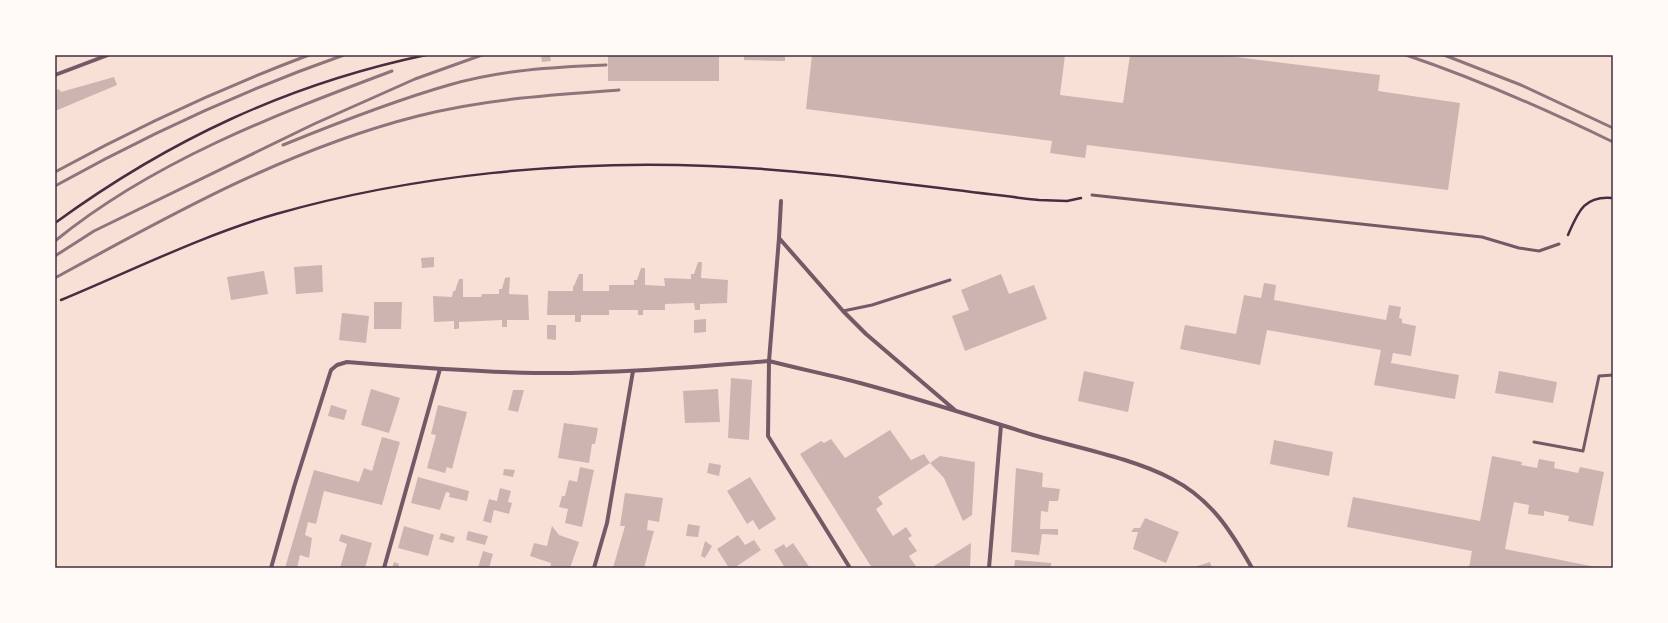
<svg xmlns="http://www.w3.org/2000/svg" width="1668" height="623" font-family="Montserrat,sans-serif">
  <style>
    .building { fill: #ccb4b1 }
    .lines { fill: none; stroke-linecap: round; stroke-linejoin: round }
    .path { stroke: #4a2c40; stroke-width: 2.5 }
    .service { stroke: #755966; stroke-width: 3 }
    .minor { stroke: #755966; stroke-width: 4 }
    .rail { stroke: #8f747c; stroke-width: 3 }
    .neatline { fill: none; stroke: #4a2c40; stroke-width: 1.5 }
  </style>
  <rect width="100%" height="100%" fill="#f7e1d7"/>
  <g class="building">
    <path d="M541,55h9l1,6 -9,1z"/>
    <rect x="608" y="55" width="111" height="26"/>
    <path d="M744,55h41v6l-41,-1z"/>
    <path d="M812,55h253l-5,40 63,8 7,-48h90l160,20 -2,16 82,12 -12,87 -361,-45 -2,13 -35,-5 2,-12 -246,-32z"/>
    <path d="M114,77l3,8 -62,26v-20l4,-2 2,3z"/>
    <path d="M434,257v10l-12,1 -1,-10z"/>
    <path d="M698,262h4l-1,16 27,2 -1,23 -27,1v6h-5l-1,-7 -29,1v6h-22v5h-5v-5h-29v5h-28v7h-6v-7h-28l1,-24h25v-5h1l5,-12h4v17h26v-6h25v-5h3l4,-12h4v17l20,1 -1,-8 27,1v-5h3z"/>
    <path d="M322,265l1,27 -27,2 -2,-27z"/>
    <path d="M264,271l4,23 -37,6 -4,-23z"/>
    <path d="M1001,274l8,20 25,-9 13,34 -82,32 -13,-35 17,-6 -8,-20z"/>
    <path d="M510,277l-1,17 19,1 1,25h-22v7h-5v-7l-43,2v6l-2,1h-3v-8l-20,1 -1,-26 19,1 1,-6h2l4,-12h4v18h18l1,-3h17v-5h3l3,-11z"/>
    <path d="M1264,283l12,2 -2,15 112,20 3,-15 12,2 -2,11 3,1v4l14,3 -5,30 -18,-3 -2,10 68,12 -4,24 -81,-14 7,-35 -114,-20 -7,35 -80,-16 5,-24 51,9 8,-39 17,3z"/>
    <path d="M374,302h28l-1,27h-27z"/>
    <path d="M342,313l27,3 -3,27 -27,-3z"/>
    <path d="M706,319v13l-12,1v-13z"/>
    <path d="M547,325h9v15l-9,-1z"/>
    <path d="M1084,371l50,11 -6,30 -50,-11z"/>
    <path d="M1499,371l58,11 -4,21 -58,-10z"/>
    <path d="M731,378l21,2 -3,60 -21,-2z"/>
    <path d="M371,389l29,9 -11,35 -28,-8z"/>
    <path d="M718,389l2,33 -35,1 -2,-32z"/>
    <path d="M513,390h11l-6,22 -10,-2z"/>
    <path d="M331,405l16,5 -3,10 -16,-4z"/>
    <path d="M438,405l29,7 -15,57 -5,-2 -2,6 -18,-5 9,-33 -5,-1z"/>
    <path d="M564,423l34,5 -3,16h-3l-3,19 -31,-5z"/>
    <path d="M890,430l21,30 13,-6 6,9 -52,34 5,7 -7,5 17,27 13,-9 6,9 -4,2 9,13 -8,5 8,12h-45l-72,-114 21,-13 3,2 7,-4 14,19z"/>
    <path d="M382,437l18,5 -18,63 -58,-14 -8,33 -8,-2 -3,13 7,3 -3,20 -9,-3 -3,13h-12l29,-98 45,12 5,-14 8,3z"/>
    <path d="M1274,440l59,12 -4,24 -59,-12z"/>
    <path d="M940,456l35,6 -3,53 -9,6 -19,-43 -14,-15z"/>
    <path d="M1492,456l30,6 -1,3 16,3 2,-9 16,3 -1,6 24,5 2,-6 24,5 -11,54 -25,-5 1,-5 -25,-5v5l-16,-2 1,-9 -15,-3 -9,47 96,19h-132l3,-17 -125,-24 6,-30 127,24z"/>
    <path d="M709,463l12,2 -2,11 -12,-3z"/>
    <path d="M580,467l14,3 -12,57 -17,-4 3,-14 -9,-2 3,-11h3l4,-16 8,2z"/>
    <path d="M1016,468l27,5 -1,14 18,2 -2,12h-9l-1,11 -7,-1 -1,18h18v6l-16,-1 -3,21 -28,-3z"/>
    <path d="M504,469l11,1 -2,7 -10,-2z"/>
    <path d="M418,477l51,14 -2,10 -18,-4 1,-4 -4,-1 -6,18 -29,-7z"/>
    <path d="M750,477l26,42 -17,11 -6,-10 -6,4 -20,-33z"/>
    <path d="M500,488l11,3 -3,11 4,1 -3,11 -15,-4 -3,13 -8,-2 6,-22 8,2z"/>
    <path d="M625,493l38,5 -4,24 -11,-2 -1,10 7,1 -10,37h-31l12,-42h-5z"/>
    <path d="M1145,518l34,14 -13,31 -33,-14 5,-17h-7l3,-4h6z"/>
    <path d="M688,524l12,2 -2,11 -12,-1z"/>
    <path d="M404,526l30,9 -6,21 -30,-8z"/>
    <path d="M552,526l7,9 20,7 -9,26h-20l1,-5 -21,-7 4,-13 13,3z"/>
    <path d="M468,531l20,5 -3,9 -19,-5z"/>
    <path d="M441,533l14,4 -2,6 -14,-4z"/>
    <path d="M341,534l31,9 -7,25h-25l7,-24 -8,-3z"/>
    <path d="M738,535l7,10 9,-5 7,10 -27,18h-5l-12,-19z"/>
    <path d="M705,541l7,5 -7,12 -4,-2z"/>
    <path d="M793,543l17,25h-25l-11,-18 10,-6 2,4z"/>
    <path d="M971,543l-1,25h-35l-1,-2z"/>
    <path d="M483,551l10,3 -4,14h-11z"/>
    <path d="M1015,560l36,3v5h-37z"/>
    <path d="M394,562l5,2 -1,4h-6z"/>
    <path d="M1210,562l2,6h-21z"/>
  </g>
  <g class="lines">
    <g class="path">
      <path d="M55,223c114,-83 233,-139 371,-168"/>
      <path d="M1568,235c10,-23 16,-40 45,-37"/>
      <path d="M61,300c70,-29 142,-65 215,-86 137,-39 291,-54 433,-48 111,4 220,22 330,34l28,1 14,-3"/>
    </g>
    <g class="service">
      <path d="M1092,195l390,42 37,11 20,3 20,-7"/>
      <path d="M843,311l29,-6 78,-25"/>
      <path d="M1534,442l49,9 16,-75 14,-1"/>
    </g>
    <g class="minor">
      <path d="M55,75l53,-20"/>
      <path d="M779,238l2,-37"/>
      <path d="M956,411l-90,-77 -23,-23 -64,-73 -10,123c31,8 61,14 91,22 60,16 118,35 177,53 42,12 98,23 135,43 39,20 59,52 80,89"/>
      <path d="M271,568l23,-81 37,-117 6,-5 10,-3c63,5 126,10 188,11 78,1 157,-6 234,-12l-1,75 82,132"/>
      <path d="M384,568l56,-199"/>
      <path d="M594,568l13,-45 26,-152"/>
      <path d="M989,568l12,-143"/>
    </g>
    <g class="rail">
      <path d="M1406,55c71,24 139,54 207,87"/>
      <path d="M1444,55l77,30 92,43"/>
      <path d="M283,145c54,-22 110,-44 166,-60 51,-15 105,-18 157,-20"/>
      <path d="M55,172c82,-45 166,-84 254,-117"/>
      <path d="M55,186c93,-52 189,-96 289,-131"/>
      <path d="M55,241c98,-80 220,-126 337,-170"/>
      <path d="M55,256l39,-25 220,-107 101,-45 67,-24"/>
      <path d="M55,278c117,-64 233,-129 363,-162 66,-17 133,-21 201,-26"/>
    </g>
  </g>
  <rect width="1668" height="623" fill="none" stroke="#fffaf5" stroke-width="112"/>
  <rect x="56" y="56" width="1556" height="511" class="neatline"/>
</svg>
